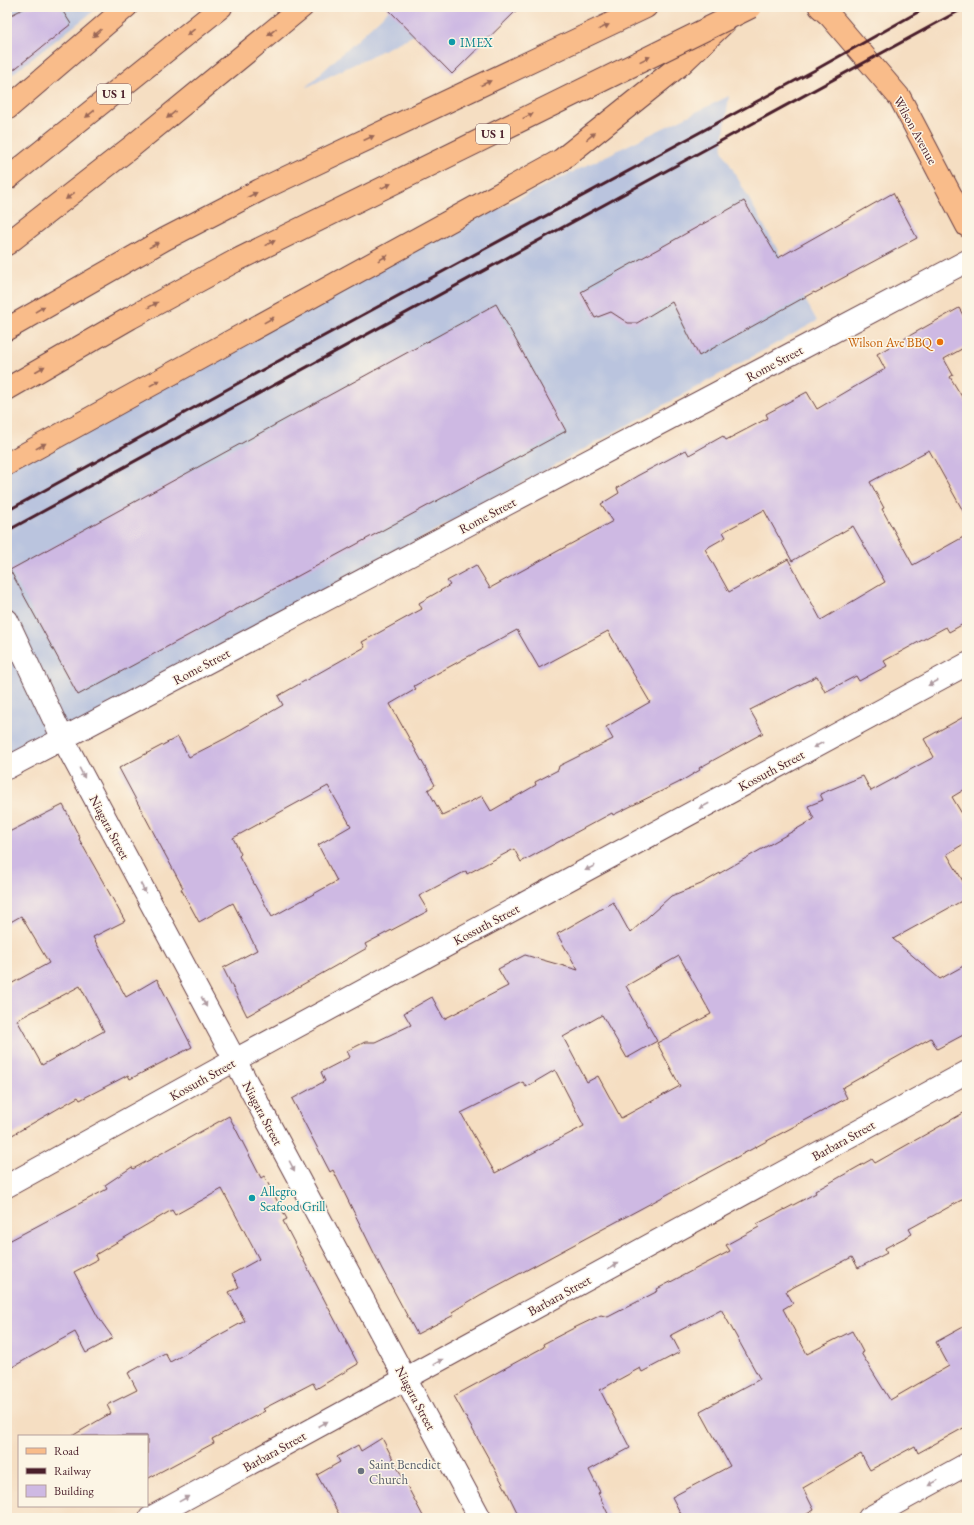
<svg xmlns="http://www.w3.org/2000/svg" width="974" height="1525" font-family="'EB Garamond',serif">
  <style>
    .industrial { fill: #bac4de }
    .building { fill: #ceb9e3; fill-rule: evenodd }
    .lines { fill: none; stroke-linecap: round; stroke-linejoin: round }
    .minor-casing { stroke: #643c42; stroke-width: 24 }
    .major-casing { stroke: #643c42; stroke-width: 24 }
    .highway-casing { stroke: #643c42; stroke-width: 24 }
    .minor { stroke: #fff; stroke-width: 22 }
    .major { stroke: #f9bc8a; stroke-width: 22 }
    .highway { stroke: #f9bc8a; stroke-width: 22 }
    .rail { stroke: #4a1f2b; stroke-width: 3 }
    .highway-bridge-casing { stroke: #643c42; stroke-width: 24; stroke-linecap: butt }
    .highway-bridge { stroke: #f9bc8a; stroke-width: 22 }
    .oneway { fill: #996656 }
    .oneway2 { fill: #ae9aa0 }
    .culture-dot { fill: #0f9aa8; stroke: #fcf5e5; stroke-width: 1.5 }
    .food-dot { fill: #e8710a; stroke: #fcf5e5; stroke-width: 1.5 }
    .worship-dot { fill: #6b7280; stroke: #fcf5e5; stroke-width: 1.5 }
    .labels { text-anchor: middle; stroke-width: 3; stroke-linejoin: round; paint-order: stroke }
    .shield { fill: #fcf5e5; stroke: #7f5f63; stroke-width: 1 }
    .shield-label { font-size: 12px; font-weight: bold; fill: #4a1f2b }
    .culture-label { font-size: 13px; fill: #0d838f; stroke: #fcf5e5; text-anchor: start }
    .street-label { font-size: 13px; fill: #4a1f2b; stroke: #fcf5e5 }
    .food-label { font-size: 13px; fill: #c56008; stroke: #fcf5e5; text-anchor: end }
    .worship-label { font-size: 13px; fill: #5b616d; stroke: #fcf5e5; text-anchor: start }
  </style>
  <rect width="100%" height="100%" fill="#fcf5e5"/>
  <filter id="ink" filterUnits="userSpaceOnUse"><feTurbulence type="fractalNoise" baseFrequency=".025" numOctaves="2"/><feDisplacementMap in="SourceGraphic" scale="8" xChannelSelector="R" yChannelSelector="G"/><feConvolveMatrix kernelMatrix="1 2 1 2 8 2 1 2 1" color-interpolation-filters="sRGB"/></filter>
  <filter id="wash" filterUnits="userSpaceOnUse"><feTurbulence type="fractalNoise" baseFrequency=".012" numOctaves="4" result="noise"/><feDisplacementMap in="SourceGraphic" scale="16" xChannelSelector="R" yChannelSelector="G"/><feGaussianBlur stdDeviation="0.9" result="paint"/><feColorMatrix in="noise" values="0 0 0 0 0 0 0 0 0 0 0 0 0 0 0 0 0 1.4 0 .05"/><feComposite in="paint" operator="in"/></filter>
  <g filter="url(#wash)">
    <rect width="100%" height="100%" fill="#f5dec2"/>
    <g class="industrial">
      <path d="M7,7h92l-92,71z"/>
      <path d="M392,7h80l-167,81z"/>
      <path d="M729,96l-7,54 95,171 -810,445v-299l137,-86z"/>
    </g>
    <g id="blocks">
      <g class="building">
        <path d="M27,7h33l11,17 -64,51v-58z"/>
        <path d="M386,7h134l-68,67z"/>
        <path d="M893,193l24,45 -102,55 -1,-1 -115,64 -27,-54 -35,21h-9l-17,-11 -16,6 -14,-26 163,-91 34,57z"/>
        <path d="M496,304l70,127 -488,264 -68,-125z"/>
        <path d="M959,308l8,14v24l-23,13 9,16 -3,2 17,28v113l-38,-68 -59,32 14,26 -2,1 31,56 54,-30v87l-18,10 -3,-5 -62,34 3,5 -28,15 -3,-5 -31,16 -8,-16 -67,34 13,23 -64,35 1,2 -22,13 -65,32 -1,-2 -91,49 -7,-13 -47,25 -1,-3 -47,25 9,15 -63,33 2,4 -120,68 -24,-48 34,-18 -24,-47 -34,19 -18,-33 2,-1 -64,-120 59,-31 11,20 37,-19 57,-33 -5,-9 87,-49 -3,-5 60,-33 -3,-6 31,-18 -3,-4 29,-16 14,23 123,-67 -12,-17 18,-11 -2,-5 20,-12 49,-26 3,5 34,-19 3,4 42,-22 -2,-4 41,-22 10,17 68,-40 -8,-15zM764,510l28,51 61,-35 32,56 -64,38 -33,-61 -59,33 -24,-43 21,-12 -3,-5zM517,630l22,38 69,-37 42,71 -44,25 7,12 -54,27 -1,4 -23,12 1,3 -45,26 -9,-15 -40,19 -14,-25 7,-5 -45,-81 26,-15 -2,-3zM328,786l23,40 -33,19 19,36 -65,36 -33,-61 2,-2 -8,-16z"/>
        <path d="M967,715v73l-15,9 15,25v20l-20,12 20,34v10l-74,41 47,40 27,-15v69l-30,16 -6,-11 -89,50 5,10 -367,197 -28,17 2,3 -37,19 -35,-65 -49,-99 -3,2 -38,-73 33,-18 -4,-9 29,-15 -3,-6 18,-9h10l36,-17 -7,-12 28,-16 12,22 64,-33 -10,-17 27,-14 53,15 -21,-36 56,-32 17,31 41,-37 30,-12 113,-65 -6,-13 15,-6 -3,-6 43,-18 8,15 63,-34 -10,-18zM679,956l32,58 -54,29 23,43 -59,32 -23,-42 -11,6 -24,-45 39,-22 25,43 30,-17 -31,-55zM555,1070l29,56 -89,47 -34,-60 62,-31 3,5z"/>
        <path d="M63,805l17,33 -1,1 46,82 -32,16 33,60 31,-18 35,68 -62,32 -2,-4 -48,25 -2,-3 -71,41v-152l42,-23 -28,-47 -14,8v-91zM80,986l24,45 -62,34 -25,-45z"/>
        <path d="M967,1111v86l-58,32 3,5 -27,14 2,5 -29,15 -6,-11 -66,34 7,12 -10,6 24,45 45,-23 11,21 -2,1 29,47 59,-34 -13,-24 31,-17v101l-49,27 -3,-7 -45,24 -9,-16 -58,34 11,22 -14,8h-117l-11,-21 58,-31 -30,-55 60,-32 -39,-70 -50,26 9,17 -38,20 -2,-4 -40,22 30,58 -41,22 11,22 -2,1 12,25h-90l-16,-32 -50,-90 90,-49 -1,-3 29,-15 29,-14 7,2 50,-26 -1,-2 73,-38 -4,-6 33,-18 -2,-3 59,-31 -1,-2 57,-32 3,4z"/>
        <path d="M229,1116l32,62 3,-2 23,43 -4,2 75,143 -42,25 -3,-6 -50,26 2,2 -53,28 2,4 -67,36v-43h-75l39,-23 -4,-8 30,-15 -9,-17 37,-20 5,9 75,-41 -16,-29 10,-5 -7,-13 27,-15 -37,-70 -47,26 -3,-5 -77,45 2,5 -23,12 24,45 15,21 -27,15 -11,-21 -68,38v-128l100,-53 -2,-4 27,-18 1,2z"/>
        <path d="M382,1438l42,80h-83l-24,-43 23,-13 -3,-5 21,-12 3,6z"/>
      </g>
    </g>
  </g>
  <g filter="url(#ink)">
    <use href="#blocks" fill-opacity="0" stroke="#643c42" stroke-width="1"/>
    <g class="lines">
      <defs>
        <g id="minor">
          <path d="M7,620l56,119 417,779"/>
          <path d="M7,768l960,-507"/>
          <path d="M7,1186l228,-126 732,-396"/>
          <path d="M150,1518l817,-446"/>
          <path d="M869,1518l98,-54"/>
        </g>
        <path id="major" d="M820,7l10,9 70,82 67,128"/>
        <g id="highway">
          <path d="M7,109l119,-102"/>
          <path d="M7,179l214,-172"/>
          <path d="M7,244l123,-96 172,-141"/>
          <path d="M7,329l158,-90 95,-49 386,-183"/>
          <path d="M7,389l123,-71 105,-57"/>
          <path d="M7,464l554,-304 119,-95 45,-43"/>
        </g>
      </defs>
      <use href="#minor" class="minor-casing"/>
      <use href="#major" class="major-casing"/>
      <use href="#highway" class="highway-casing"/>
      <use href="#minor" class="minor"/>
      <use href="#major" class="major"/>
      <use href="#highway" class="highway"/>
      <g class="rail">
        <path d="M7,511l304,-168 504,-273 112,-63"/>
        <path d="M7,531l959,-524"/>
      </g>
      <defs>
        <path id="highway-bridge" d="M235,261l516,-254"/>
      </defs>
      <use href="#highway-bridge" class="highway-bridge-casing"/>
      <use href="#highway-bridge" class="highway-bridge"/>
    </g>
    <defs><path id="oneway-solid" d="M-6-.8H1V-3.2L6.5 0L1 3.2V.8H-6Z"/></defs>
    <g class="oneway">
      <use href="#oneway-solid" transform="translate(604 27) rotate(-25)"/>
      <use href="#oneway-solid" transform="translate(191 32) rotate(140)"/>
      <use href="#oneway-solid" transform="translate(272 32) rotate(140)"/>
      <use href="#oneway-solid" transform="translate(97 33) rotate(138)"/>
      <use href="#oneway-solid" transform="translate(645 59) rotate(-26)"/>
      <use href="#oneway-solid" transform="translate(486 83) rotate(-25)"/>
      <use href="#oneway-solid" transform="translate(90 114) rotate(141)"/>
      <use href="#oneway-solid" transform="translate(171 115) rotate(141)"/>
      <use href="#oneway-solid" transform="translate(528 116) rotate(-26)"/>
      <use href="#oneway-solid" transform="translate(591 136) rotate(-39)"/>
      <use href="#oneway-solid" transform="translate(369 138) rotate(-25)"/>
      <use href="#oneway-solid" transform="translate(386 186) rotate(-26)"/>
      <use href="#oneway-solid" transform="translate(252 195) rotate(-27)"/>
      <use href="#oneway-solid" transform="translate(70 196) rotate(142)"/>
      <use href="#oneway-solid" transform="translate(270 243) rotate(-26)"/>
      <use href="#oneway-solid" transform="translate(154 245) rotate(-29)"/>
      <use href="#oneway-solid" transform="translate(383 258) rotate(-29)"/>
      <use href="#oneway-solid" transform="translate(153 305) rotate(-29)"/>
      <use href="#oneway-solid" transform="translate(40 309) rotate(-31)"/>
      <use href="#oneway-solid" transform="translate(269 320) rotate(-29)"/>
      <use href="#oneway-solid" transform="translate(40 369) rotate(-30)"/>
      <use href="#oneway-solid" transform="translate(155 383) rotate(-29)"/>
      <use href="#oneway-solid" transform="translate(41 446) rotate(-29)"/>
    </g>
    <g class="oneway2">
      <use href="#oneway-solid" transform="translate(933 683) rotate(152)"/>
      <use href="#oneway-solid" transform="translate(818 745) rotate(152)"/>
      <use href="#oneway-solid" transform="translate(82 773) rotate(62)"/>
      <use href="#oneway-solid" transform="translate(704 806) rotate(152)"/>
      <use href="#oneway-solid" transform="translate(590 868) rotate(152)"/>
      <use href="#oneway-solid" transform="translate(143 888) rotate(62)"/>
      <use href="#oneway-solid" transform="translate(204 1002) rotate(62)"/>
      <use href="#oneway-solid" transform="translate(292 1166) rotate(62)"/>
      <use href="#oneway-solid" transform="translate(613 1266) rotate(-29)"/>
      <use href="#oneway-solid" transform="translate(438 1362) rotate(-29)"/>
      <use href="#oneway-solid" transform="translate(323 1424) rotate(-29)"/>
      <use href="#oneway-solid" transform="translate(933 1483) rotate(151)"/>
      <use href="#oneway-solid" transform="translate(184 1499) rotate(-29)"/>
    </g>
  </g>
  <g class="culture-dot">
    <circle cx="452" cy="42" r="4"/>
    <circle cx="252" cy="1198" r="4"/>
  </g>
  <circle class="food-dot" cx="940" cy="342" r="4"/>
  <circle class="worship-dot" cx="361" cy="1471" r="4"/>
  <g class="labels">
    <g class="shield">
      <rect x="97" y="84" width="34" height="20" rx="3"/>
      <rect x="476" y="124" width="34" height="20" rx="3"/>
    </g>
    <g class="shield-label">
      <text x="114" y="98">US 1</text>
      <text x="493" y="138">US 1</text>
    </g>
    <g class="culture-label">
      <text x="460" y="47">IMEX</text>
      <text x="260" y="1196">Allegro<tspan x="260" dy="15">Seafood Grill</tspan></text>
    </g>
    <g class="street-label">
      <text transform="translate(916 130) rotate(61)" y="5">Wilson Avenue</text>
      <text transform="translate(774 363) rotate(-28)" y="5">Rome Street</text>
      <text transform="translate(487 515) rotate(-28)" y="5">Rome Street</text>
      <text transform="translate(201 666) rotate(-28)" y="5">Rome Street</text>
      <text transform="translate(771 770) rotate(-28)" y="5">Kossuth Street</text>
      <text transform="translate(110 827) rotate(62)" y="5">Niagara Street</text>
      <text transform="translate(486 924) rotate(-28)" y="5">Kossuth Street</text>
      <text transform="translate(202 1079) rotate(-29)" y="5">Kossuth Street</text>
      <text transform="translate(263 1113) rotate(62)" y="5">Niagara Street</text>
      <text transform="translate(843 1140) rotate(-29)" y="5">Barbara Street</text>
      <text transform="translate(559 1295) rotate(-29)" y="5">Barbara Street</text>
      <text transform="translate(416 1398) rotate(62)" y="5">Niagara Street</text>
      <text transform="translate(274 1451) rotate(-29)" y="5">Barbara Street</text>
    </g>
    <g class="food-label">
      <text x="932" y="347">Wilson Ave BBQ</text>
    </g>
    <g class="worship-label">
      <text x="369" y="1469">Saint Benedict<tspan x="369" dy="15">Church</tspan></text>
    </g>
  </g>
  <rect width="974" height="1525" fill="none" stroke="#fcf5e5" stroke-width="24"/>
  <rect x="18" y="1435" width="130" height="72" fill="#fcf5e5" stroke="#b59f9b"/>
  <rect x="26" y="1448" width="20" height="6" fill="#f9bc8a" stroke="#b59f9b"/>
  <text x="54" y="1455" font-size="12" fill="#4a1f2b">Road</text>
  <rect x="26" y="1468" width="20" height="6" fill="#4a1f2b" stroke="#b59f9b"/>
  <text x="54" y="1475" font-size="12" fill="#4a1f2b">Railway</text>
  <rect x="26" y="1485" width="20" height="12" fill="#ceb9e3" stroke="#b59f9b"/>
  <text x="54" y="1495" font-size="12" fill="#4a1f2b">Building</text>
</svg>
